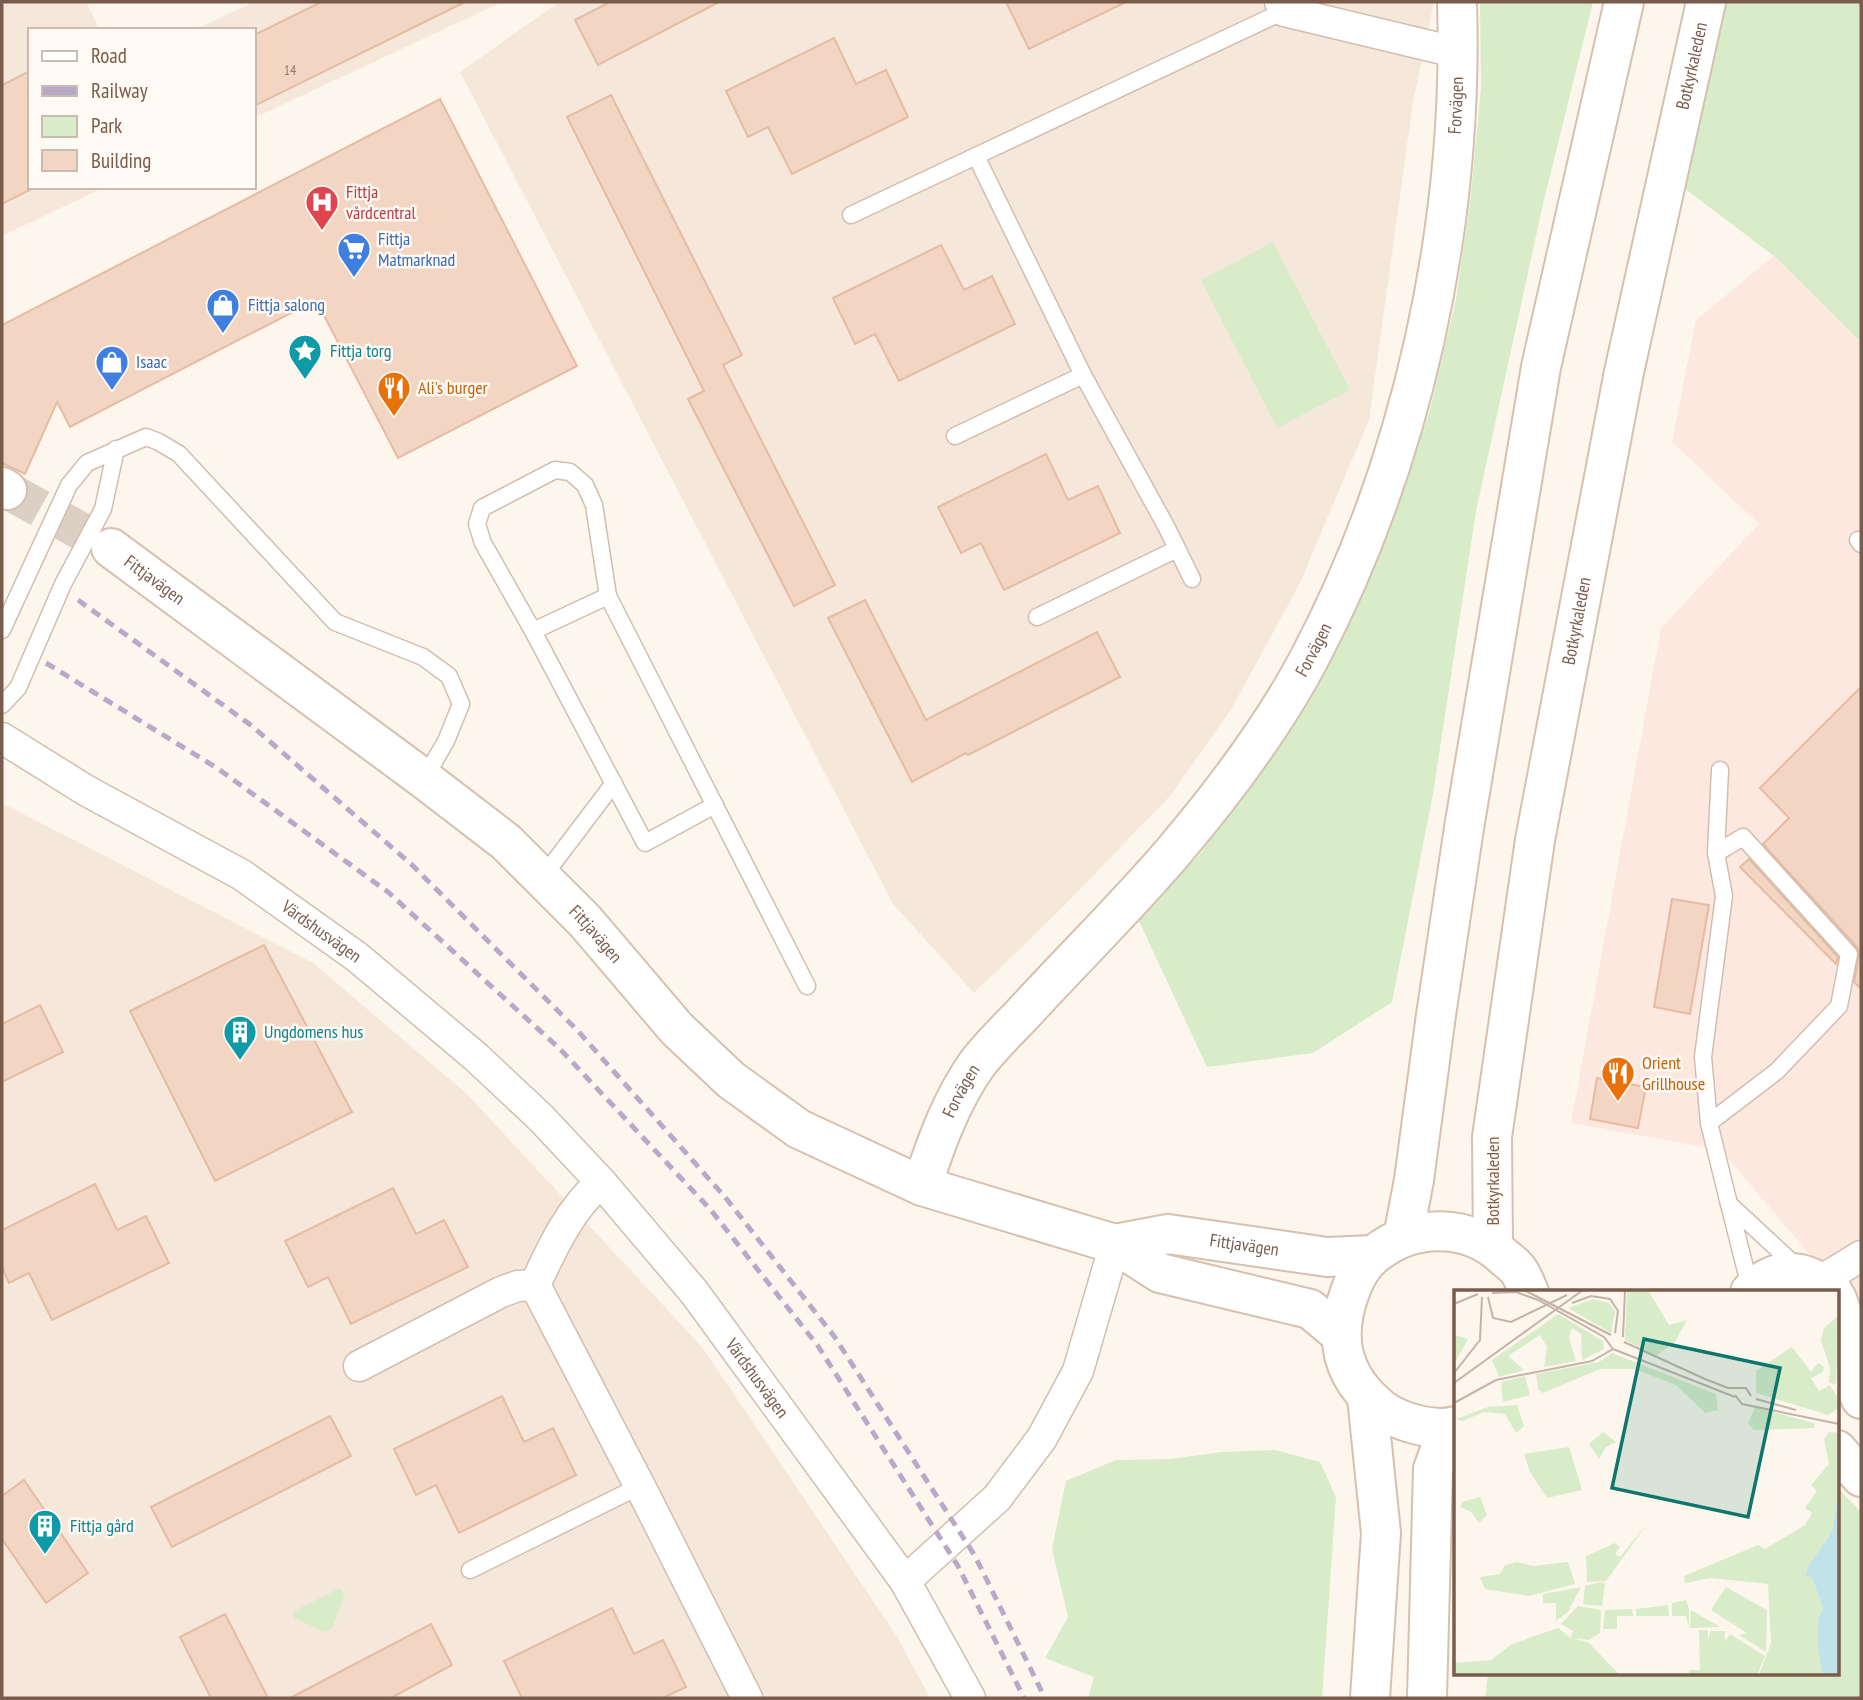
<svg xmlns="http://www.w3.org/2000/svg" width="1863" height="1700" font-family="'PT Sans Narrow',sans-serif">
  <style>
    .residential { fill: #f5e8da }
    .commercial { fill: #fde8e0 }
    .green { fill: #d8ecc9 }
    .building { fill: #f3d5c3; stroke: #e6bba3; stroke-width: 2 }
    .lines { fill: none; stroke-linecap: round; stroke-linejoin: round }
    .secondary-tunnel { stroke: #dcd0c4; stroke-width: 38; stroke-dasharray: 38 19; stroke-linecap: butt }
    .lane-casing { stroke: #d1beb0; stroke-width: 19 }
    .street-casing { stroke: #d1beb0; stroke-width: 33 }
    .secondary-casing { stroke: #d6c0b0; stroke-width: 42 }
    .lane { stroke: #fff; stroke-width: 16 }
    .street { stroke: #fff; stroke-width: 30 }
    .secondary { stroke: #fff; stroke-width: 38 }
    .rail { stroke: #b9a8c9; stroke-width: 5; stroke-dasharray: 10 7; stroke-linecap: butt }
    .labels { text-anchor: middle; stroke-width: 5; stroke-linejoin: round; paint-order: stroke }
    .number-label { font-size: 14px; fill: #987a6a }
    .street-label { font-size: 18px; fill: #7a5c4d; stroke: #fffaf3 }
    .health-label { font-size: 18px; fill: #be3a42; stroke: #fffaf3; text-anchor: start }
    .shop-label { font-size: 18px; fill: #366cbe; stroke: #fffaf3; text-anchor: start }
    .culture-label { font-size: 18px; fill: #0d838f; stroke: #fffaf3; text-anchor: start }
    .food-label { font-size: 18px; fill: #c56008; stroke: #fffaf3; text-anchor: start }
    .inset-road { fill: none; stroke: #c5b3a7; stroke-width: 2 }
    .view { fill: #0f766e; fill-opacity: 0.15; stroke: #0f766e; stroke-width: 3.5 }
    .inset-edge { fill: none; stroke: #7a5c4d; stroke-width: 3.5 }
  </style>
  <rect width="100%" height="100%" fill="#fdf6ec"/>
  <g class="residential">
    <path d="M2,2h84l14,28h-70v157h75l-103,49z"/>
    <path d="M254,2h248l-248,116v-88h-60z"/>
    <path d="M559,2h875l-21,100 -44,318 -70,165 -67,123 -61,87 -112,116 -85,82 -81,-89 -433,-832z"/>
    <path d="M2,803l311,160 153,130 236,254 194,288 34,63h-928z"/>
  </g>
  <path class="commercial" d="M1774,256l87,86v973l-140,-165 -150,-27 90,-495 98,-104 -87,-82 24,-122z"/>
  <g class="green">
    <path d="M1480,2h113l-50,202 -67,307 -43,283 -41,208 -79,51 -106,14 -69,-148 61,-64 60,-81 104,-182 37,-92 30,-90 26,-111 14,-96 11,-114z"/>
    <path d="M1723,2h138v340l-87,-86 -90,-68z"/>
    <path d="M1273,242l77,148 -73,38 -76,-148z"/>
    <path d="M1275,1450l45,12 16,35 -14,201h-234l6,-21 -49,-19 23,-41 -16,-68 14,-68 50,-21 54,-1 52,-7z"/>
    <path d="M1837,1487l24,25v186h-376l3,-24h349z"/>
    <path d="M340,1588l4,9 -12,32 -7,3 -31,-14v-7z"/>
  </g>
  <g class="building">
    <path d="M321,2h144l-211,104v-71z"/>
    <path d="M610,2h109l-121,63 -23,-45z"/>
    <path d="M1006,2h120l-97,47z"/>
    <path d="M834,38l22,46 30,-14 22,47 -116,57 -24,-47 -20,10 -22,-46z"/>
    <path d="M30,71v119l-28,14v-119z"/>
    <path d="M611,95l131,260 -19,10 112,220 -41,21 -106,-207 16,-8 -137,-274z"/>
    <path d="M440,99l137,267 -179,92 -82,-158 -246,127 -13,-25 -32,72 -23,-11v-138z"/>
    <path d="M941,245l23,45 28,-14 23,48 -116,57 -24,-47 -20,10 -22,-46z"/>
    <path d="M1046,454l22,46 30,-14 22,47 -116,57 -23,-47 -20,10 -23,-46z"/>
    <path d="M865,600l61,120 171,-88 23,45 -152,78 -2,-2 -54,29 -84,-164z"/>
    <path d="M1861,687v302l-7,-7 5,-27 -2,-8 -94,-103 26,-26 -29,-30z"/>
    <path d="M1749,859l89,98 -2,7 -96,-97z"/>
    <path d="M1672,899l37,6 -19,109 -36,-7z"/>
    <path d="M264,945l88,167 -137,69 -85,-170z"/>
    <path d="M40,1005l23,47 -61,30v-58z"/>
    <path d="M1597,1078l49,9 -8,41 -48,-9z"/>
    <path d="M95,1184l22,46 29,-14 23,47 -117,57 -23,-47 -20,10 -7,-16v-37z"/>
    <path d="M393,1188l23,46 28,-14 24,47 -117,57 -23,-47 -20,10 -23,-46z"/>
    <path d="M502,1396l22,46 29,-14 23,47 -117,58 -23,-48 -20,10 -22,-46z"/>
    <path d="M330,1416l21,40 -179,91 -21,-40z"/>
    <path d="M24,1480l64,93 -42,30 -44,-64v-43z"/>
    <path d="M612,1608l22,46 29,-14 23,47 -23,11h-141l-18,-37z"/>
    <path d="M225,1614l43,84h-57l-31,-61z"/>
    <path d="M431,1624l21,41 -61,33h-101z"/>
  </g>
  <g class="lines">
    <path class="secondary-tunnel" d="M7,490l104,58"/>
    <defs>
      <g id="lane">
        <path d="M851,215l125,-59"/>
        <path d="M955,436l128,-61"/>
        <path d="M1858,540l3,4"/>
        <path d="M1192,579l-25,-51 -84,-153 -107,-219 308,-145"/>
        <path d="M608,596l-14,-91 -9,-20 -15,-13 -15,-2 -73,38 -5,16 6,19 50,88 112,212 70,-38"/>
        <path d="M1037,617l140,-68"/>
        <path d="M2,630l67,-145 18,-22 59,-26 13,5 20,12 156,168 88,35 26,19 12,28 -15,37 -22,38"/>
        <path d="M533,631l75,-35 199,390"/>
        <path d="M2,705l16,-17 45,-104 40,-75 13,-60"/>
        <path d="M1716,853l27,-16 106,117 -10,52 -62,65 -68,52 -6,-66 21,-161 -8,-43 4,-83"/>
        <path d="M542,878l72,-95"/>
        <path d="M1709,1123l20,81"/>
        <path d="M1751,1291l-22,-87 69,64"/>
        <path d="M470,1570l170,-84"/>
      </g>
      <g id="street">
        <path d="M1280,2l4,9 175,42"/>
        <path id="s1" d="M2,738l85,53 155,84 115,82 119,100 65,61 60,64 93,110 211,289 65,117"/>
        <path d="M601,1182c-31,27 -49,66 -66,103l111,213 101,200"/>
        <path d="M1820,1281l41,-25"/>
        <path d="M359,1366l142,-74 17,-6 17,-1"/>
        <path d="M905,1581l92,-83 45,-60 36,-67 37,-127"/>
      </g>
      <g id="secondary">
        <path d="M2,487l5,3"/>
        <path id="s2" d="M111,548l313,231 82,63 79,79 92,108 54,51 68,49 123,57 193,58 45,29 150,36 30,25"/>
        <path id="s3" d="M922,1186c14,-43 29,-85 55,-122 16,-21 37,-40 55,-60 47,-51 97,-100 142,-153 50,-59 99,-124 135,-192 104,-197 155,-435 148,-657"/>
        <path d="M1403,1237l11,-57 22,-165 28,-187 77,-461 83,-365"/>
        <path id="s4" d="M1115,1244l53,-10 159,23 46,-2"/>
        <path id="s5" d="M1493,1246l-1,-109 43,-297 89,-468 82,-370"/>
        <path d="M1750,1292c26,-27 56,-24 83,0"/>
        <path d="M1837,1299c8,20 12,37 0,57"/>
        <path d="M1839,1352l22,47"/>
        <path d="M1367,1397l14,136 -11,165"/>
        <path d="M1455,1426c-22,6 -57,-4 -75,-18 -40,-33 -47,-72 -29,-119 5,-13 13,-27 24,-35 39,-31 94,-31 130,4 5,4 12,9 15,15 4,6 6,13 9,19"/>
        <path d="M1837,1450l24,27"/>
        <path d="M1427,1698l6,-229 15,-41"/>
      </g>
    </defs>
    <use href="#lane" class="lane-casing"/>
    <use href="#street" class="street-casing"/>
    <use href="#secondary" class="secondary-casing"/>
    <use href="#lane" class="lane"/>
    <use href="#street" class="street"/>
    <use href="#secondary" class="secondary"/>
    <g class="rail">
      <path d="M78,600l174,126 159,138 167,167 147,166 109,139 141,220 70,142"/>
      <path d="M46,663l171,105 171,124 172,157 150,160 108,137 140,220 66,132"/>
    </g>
  </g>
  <defs>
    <symbol id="hospital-pin" viewBox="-11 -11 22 30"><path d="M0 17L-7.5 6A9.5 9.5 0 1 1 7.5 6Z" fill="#e0444e" stroke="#fffaf3"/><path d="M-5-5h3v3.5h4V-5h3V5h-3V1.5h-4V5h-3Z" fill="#fff"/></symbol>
    <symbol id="supermarket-pin" viewBox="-11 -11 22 30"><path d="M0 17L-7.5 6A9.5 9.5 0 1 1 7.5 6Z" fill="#3f7fe0" stroke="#fffaf3"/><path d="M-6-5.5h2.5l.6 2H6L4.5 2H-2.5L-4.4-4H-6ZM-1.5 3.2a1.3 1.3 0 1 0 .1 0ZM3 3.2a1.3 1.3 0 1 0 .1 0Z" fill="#fff"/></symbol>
    <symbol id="shop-pin" viewBox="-11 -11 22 30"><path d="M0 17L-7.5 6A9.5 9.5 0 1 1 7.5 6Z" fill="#3f7fe0" stroke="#fffaf3"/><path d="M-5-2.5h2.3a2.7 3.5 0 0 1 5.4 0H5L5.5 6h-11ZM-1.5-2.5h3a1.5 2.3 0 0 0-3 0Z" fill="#fff"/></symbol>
    <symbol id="sight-pin" viewBox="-11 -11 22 30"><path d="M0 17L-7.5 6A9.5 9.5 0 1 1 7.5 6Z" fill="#0f9aa8" stroke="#fffaf3"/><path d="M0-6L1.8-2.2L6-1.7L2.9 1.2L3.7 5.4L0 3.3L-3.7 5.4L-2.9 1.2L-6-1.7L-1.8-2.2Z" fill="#fff"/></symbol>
    <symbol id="restaurant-pin" viewBox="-11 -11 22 30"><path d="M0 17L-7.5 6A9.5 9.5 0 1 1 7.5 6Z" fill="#e8710a" stroke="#fffaf3"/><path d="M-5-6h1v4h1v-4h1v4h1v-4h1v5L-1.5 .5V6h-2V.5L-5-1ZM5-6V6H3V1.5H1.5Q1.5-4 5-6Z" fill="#fff"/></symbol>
    <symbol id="building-pin" viewBox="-11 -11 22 30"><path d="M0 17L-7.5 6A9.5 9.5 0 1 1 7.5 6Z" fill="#0f9aa8" stroke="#fffaf3"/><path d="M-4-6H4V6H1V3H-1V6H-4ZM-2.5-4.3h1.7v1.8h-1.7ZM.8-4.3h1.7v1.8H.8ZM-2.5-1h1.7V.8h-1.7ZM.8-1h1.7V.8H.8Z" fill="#fff"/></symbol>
  </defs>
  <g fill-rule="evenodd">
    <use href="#hospital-pin" x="303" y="183" width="38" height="52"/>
    <use href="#supermarket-pin" x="335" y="230" width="38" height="52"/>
    <use href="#shop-pin" x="204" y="286" width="38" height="52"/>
    <use href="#sight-pin" x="286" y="332" width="38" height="52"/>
    <use href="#shop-pin" x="93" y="343" width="38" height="52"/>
    <use href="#restaurant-pin" x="375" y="369" width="38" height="52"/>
    <use href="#building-pin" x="221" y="1013" width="38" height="52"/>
    <use href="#restaurant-pin" x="1599" y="1054" width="38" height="52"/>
    <use href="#building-pin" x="26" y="1507" width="38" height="52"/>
  </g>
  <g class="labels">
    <g class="number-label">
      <text x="290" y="75">14</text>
    </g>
    <g class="street-label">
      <text dy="6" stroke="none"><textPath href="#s5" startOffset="1199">Botkyrkaleden</textPath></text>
      <text dy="6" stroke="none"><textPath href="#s3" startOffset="1237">Forvägen</textPath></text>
      <text dy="6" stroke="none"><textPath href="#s2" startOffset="54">Fittjavägen</textPath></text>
      <text dy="6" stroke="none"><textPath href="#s5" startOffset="632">Botkyrkaleden</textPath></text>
      <text dy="6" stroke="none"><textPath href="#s3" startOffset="670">Forvägen</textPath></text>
      <text dy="6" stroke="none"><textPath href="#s1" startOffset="374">Värdshusvägen</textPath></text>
      <text dy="6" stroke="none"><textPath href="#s2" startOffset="621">Fittjavägen</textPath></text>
      <text dy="6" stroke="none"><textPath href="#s3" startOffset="103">Forvägen</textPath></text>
      <text transform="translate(1493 1181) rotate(-90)" y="6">Botkyrkaleden</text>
      <text dy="6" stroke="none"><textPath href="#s4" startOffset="131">Fittjavägen</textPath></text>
      <text dy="6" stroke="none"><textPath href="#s1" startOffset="1001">Värdshusvägen</textPath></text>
    </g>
    <g class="health-label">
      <text x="346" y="198">Fittja<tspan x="346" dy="21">vårdcentral</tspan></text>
    </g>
    <g class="shop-label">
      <text x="378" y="245">Fittja<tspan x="378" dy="21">Matmarknad</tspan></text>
      <text x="248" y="311">Fittja salong</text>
      <text x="136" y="368">Isaac</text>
    </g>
    <g class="culture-label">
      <text x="330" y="357">Fittja torg</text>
      <text x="264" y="1038">Ungdomens hus</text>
      <text x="70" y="1532">Fittja gård</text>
    </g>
    <g class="food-label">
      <text x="418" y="394">Ali's burger</text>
      <text x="1642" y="1069">Orient<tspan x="1642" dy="21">Grillhouse</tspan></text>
    </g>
  </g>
  <g transform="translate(1454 1290)">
    <rect width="385" height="385" fill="#fdf6ec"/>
    <path d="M173,0h21l21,35 18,-5 -12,22 -19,14 -31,-16zM139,9l16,4 6,8 -4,22 -43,-25zM104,24l45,27 1,8 -22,11 -1,-26 -9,-6 -3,10 7,23 -32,6 3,-20 -7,-12 -32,21 16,14 -25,7 -7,-17zM385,25l-3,69 -7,-1 1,-15 -9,-28 3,-12zM1,45l13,4 -14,25v-29zM338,57l19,25 7,-9 6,4 -1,5 -12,6 8,13 11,-6 9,15v8l-11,7 -72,-22v-22zM158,63l104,41 2,16 -13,3 -29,-28 -41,-16h-35l-57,24 -5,-3 -2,-16 63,-12zM71,86l5,19 -27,7 -2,-20zM63,115l7,21 -8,7 -11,-19 -21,-2 -21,9 -7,-2 32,-12zM301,117l59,16v5l-60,2 -6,-6zM149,142l13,10 -10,5 -7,12 -10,-15zM375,142l10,1v56l-7,43 -24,34 -1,10 5,1 11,32 -5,15 5,51h-64l12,-32 -3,-59 -58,-6 -25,5 -1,-7 74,-31 7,4 40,-24 7,-12 -7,-5 12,-17 -6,-6 18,-21 -5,-25zM115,157l13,43 -35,8 -17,-26 -6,-18zM26,207l7,18 -8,8 -8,-11 -11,-5 2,-5zM195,231l-43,60 -19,1 -1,-26 29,-13 5,4 -5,7 5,3zM63,272l16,4 35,-4 7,22 -46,12 -44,-7 -5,-12 20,-3 5,-9zM147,292l4,1 -3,23 -19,-2 2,-18zM127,297l-13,25 -12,9v-18h-13v-9zM272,297l41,23 -1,42 -27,-17 8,-2 -36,-23zM232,310l3,9v19l-3,-12h-14v-13zM214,315l1,11h-33v-7zM124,316l23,4 -1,23 -11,7 -16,-2 16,5 30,31 23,1h-188v-12l37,-3 21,-16 46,-16 13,10 2,-7 -12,-7zM151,320l27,-1 1,7h-16v13h-14zM237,320l29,17 -30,1zM245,340h9v10l2,-9h15v11l5,-8 35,22 -8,19h-68v-5h11z" fill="#d8ecc9"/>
    <path d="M385,199v186h-16l-5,-26v-30l5,-10 -11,-32 -6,-1 2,-10 24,-34z" fill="#bfe3e8"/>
    <path class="inset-road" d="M70,0l87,45M38,3l24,-1 22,8 66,37 9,12M34,7l5,21 18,4 56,-27M118,13l19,-7 19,3 8,12 -3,22M0,14l24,-10M169,47l2,-47M170,52l81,37 23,9h18l5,8M159,59l122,48M0,83l26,-33 2,-43M0,93l129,-93M281,105l7,9 97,20M302,109l40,11M0,113l42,-23 96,-19 21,-12"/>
    <path class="view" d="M190,49l136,29 -32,149 -136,-29z"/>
    <rect width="385" height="385" class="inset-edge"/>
  </g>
  <rect width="1863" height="1700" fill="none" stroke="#7a5c4d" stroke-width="7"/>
  <rect x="28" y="28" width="228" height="161" fill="#fffaf3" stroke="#cabbb1" stroke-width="2"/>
  <rect x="42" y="51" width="35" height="10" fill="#ffffff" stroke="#cabbb1" stroke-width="2"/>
  <text x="91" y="63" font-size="21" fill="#7a5c4d">Road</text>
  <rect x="42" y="86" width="35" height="10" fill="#b9a8c9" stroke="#cabbb1" stroke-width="2"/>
  <text x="91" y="98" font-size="21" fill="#7a5c4d">Railway</text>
  <rect x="42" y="116" width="35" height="21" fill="#d8ecc9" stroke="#cabbb1" stroke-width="2"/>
  <text x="91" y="133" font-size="21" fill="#7a5c4d">Park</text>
  <rect x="42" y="150" width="35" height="21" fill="#f3d5c3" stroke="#cabbb1" stroke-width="2"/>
  <text x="91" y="168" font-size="21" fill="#7a5c4d">Building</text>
</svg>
